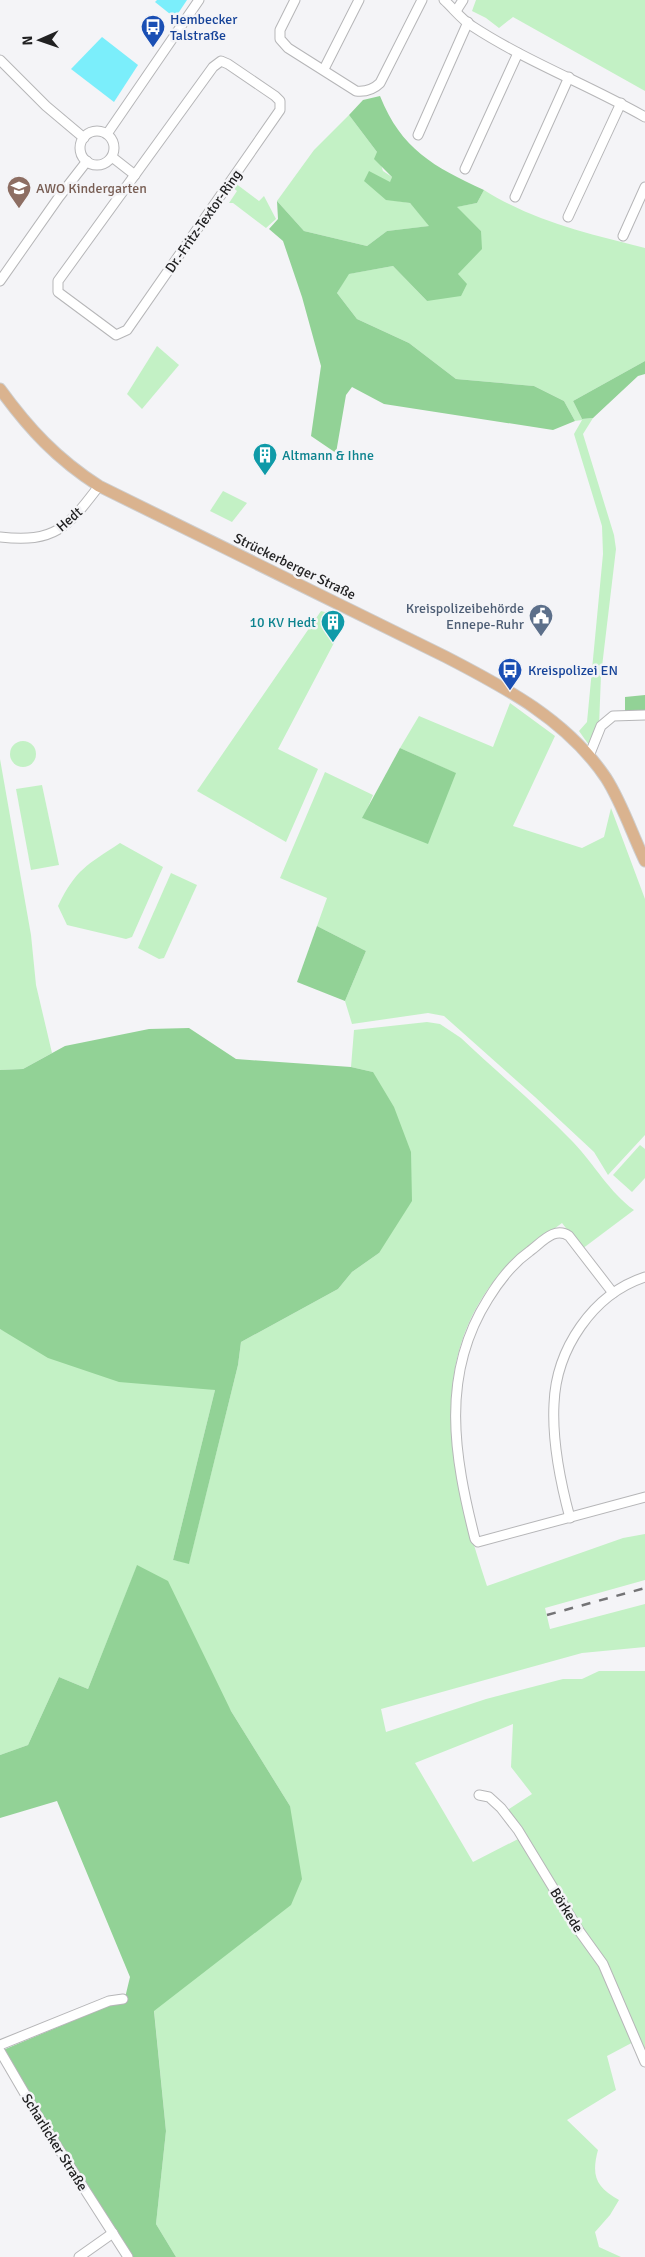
<svg xmlns="http://www.w3.org/2000/svg" width="645" height="2257" font-family="Signika,sans-serif">
  <style>
    .green { fill: #c3f1c5; fill-rule: evenodd }
    .forest { fill: #92d296 }
    .water { fill: #7beefb }
    .lines { fill: none; stroke-linecap: round; stroke-linejoin: round }
    .minor-casing { stroke: #b6b6b8; stroke-width: 11 }
    .major-casing { stroke: #cecece; stroke-width: 13 }
    .minor { stroke: #fff; stroke-width: 9 }
    .major { stroke: #dab38f; stroke-width: 11 }
    .rail { stroke: #747476; stroke-width: 2.5; stroke-dasharray: 9 9; stroke-linecap: butt }
    .labels { text-anchor: middle; stroke-width: 5; stroke-linejoin: round; paint-order: stroke }
    .transit-label { font-size: 14px; fill: #164399; stroke: #f4f4f7; text-anchor: start }
    .education-label { font-size: 14px; fill: #785e54; stroke: #f4f4f7; text-anchor: start }
    .street-label { font-size: 14px; fill: #212122; stroke: #f4f4f7 }
    .culture-label { font-size: 14px; fill: #0d838f; stroke: #f4f4f7; text-anchor: start }
    .service-label { font-size: 14px; fill: #4e5e75; stroke: #f4f4f7; text-anchor: end }
  </style>
  <rect width="100%" height="100%" fill="#f4f4f7"/>
  <g class="green">
    <path d="M476,0h169v91l-132,-74 -14,11 -13,-10 -14,-7z"/>
    <path d="M349,115l28,37 6,19 9,6 -6,22 24,4 20,23 -43,5 -20,15 -63,-15 -27,-30 37,-51z"/>
    <path d="M235,183l24,18 5,-5 12,23 -10,9 -33,-25h-4l8,-12 -5,-4z"/>
    <path d="M484,190c49,31 105,44 161,58v113l-72,40 9,18 11,-1 -10,16 31,101 2,14 -15,126 -2,51 -8,22 -12,-17 8,-9 16,-168 -1,-28 -28,-92 8,-14 -7,1 -11,-20 -30,-15 -78,-7 -47,-36 -52,-24 -20,-26 11,-19 45,-8 34,35 31,-27 23,-43 -25,-24 21,-4z"/>
    <path d="M157,346l22,19 -37,44 -15,-15z"/>
    <path d="M223,491l24,12 -15,19 -22,-11z"/>
    <path d="M321,611l20,5 -11,19 5,6 -57,108 40,20 -32,73 -89,-51z"/>
    <path d="M510,703l45,33 -42,90 69,22 22,-11 7,-29 34,91v236l-37,40 -14,-23 -59,-55 -91,-81 -16,-3 -76,11 -7,-23 21,-50 -49,-25 10,-28 -47,-20 45,-106 48,23 -10,24 92,-46 -55,-25 19,-32 74,31z"/>
    <circle cx="23" cy="754" r="13"/>
    <path d="M0,759l31,176 5,50 16,68 -29,16 -23,1z"/>
    <path d="M42,785l17,80 -28,5 -15,-81z"/>
    <path d="M120,843l43,24 -31,70 -6,2 -59,-14 -9,-19c18,-37 29,-41 62,-63z"/>
    <path d="M171,873l26,12 -33,73 -5,1 -21,-11z"/>
    <path d="M427,1022l13,2 21,14c37,35 77,68 112,104 21,22 37,51 61,68l-52,39 -20,-26c-27,20 -54,38 -74,66 -63,90 -33,201 -1,297l136,-48 22,-4v46l-100,28 5,21 95,-25v43l-63,6 -201,56 5,23 100,-33 77,-20h19l17,-8h46v382l-6,-14 -32,17 9,34 -49,30 31,30c-7,26 -2,37 21,50l-9,15 -15,17 4,15 22,10h-445l-20,-33 10,-93 -12,-121 136,-204 -59,-95 -94,-145 -49,123 -29,-12 -31,68 -28,10v-426l11,5 204,56 -42,170 16,3 49,-198 3,-23 97,-53 14,-17 27,-19 -6,-181 -22,-5 3,-37zM513,1724l-2,43 21,27 -23,15 -2,8 13,21 -47,24 -58,-99z"/>
    <path d="M640,1145l5,4v29l-13,14 -19,-17z"/>
  </g>
  <g class="forest">
    <path d="M380,96c21,53 54,71 104,94l-7,13 -20,4 24,24 1,18 -24,25 9,10 -6,12 -34,5 -34,-35 -44,8 -12,19 20,26 52,24 47,36 78,7 30,15 11,20 -22,9 -169,-26 -32,-17 -6,8 -10,58 -25,-17 10,-70 -19,-69 -19,-56 -14,-12 9,-10 -1,-18 27,30 63,15 20,-15 42,-5 -19,-23 -24,-3 -22,-19 5,-10 21,11 2,-5 -18,-18 3,-7 -28,-37 14,-15z"/>
    <path d="M645,361v13l-7,2 -45,42 -11,1 -9,-18z"/>
    <path d="M645,695v18l-20,1v-17z"/>
    <path d="M400,748l56,25 -28,71 -66,-26z"/>
    <path d="M317,926l49,25 -21,50 -48,-19z"/>
    <path d="M189,1028l47,31 115,8 22,5 21,35 17,45 1,49 -33,52 -27,19 -14,17 -97,53 -3,23 -49,199 -16,-4 42,-170 -96,-8 -71,-24 -48,-29v-259l23,-1 42,-23 84,-17z"/>
    <path d="M137,1565l31,16 63,130 59,95 12,73 -11,26 -137,106 12,120 -10,93 20,33h-43l-54,-83 -76,-124 103,-43 18,-5 6,-25 -73,-176 -57,17v-63l28,-10 31,-68 29,12z"/>
  </g>
  <g class="water">
    <path d="M157,0h30l-12,18 -20,-16z"/>
    <path d="M102,37l36,28 -24,37 -43,-33z"/>
  </g>
  <g class="lines">
    <defs>
      <g id="minor">
        <path d="M295,0l-15,30v9l8,9 68,43c10,1 17,-1 24,-8l42,-83"/>
        <path d="M444,0c9,8 18,20 28,26 55,36 117,59 173,91"/>
        <path d="M456,11l7,-11"/>
        <path d="M0,60l46,46 38,32"/>
        <path d="M221,61l7,3 47,32 5,5v9l-153,220 -11,5 -58,-43v-11l155,-214z"/>
        <path d="M324,69l35,-69"/>
        <circle cx="97" cy="148" r="17"/>
        <path d="M107,134l92,-134"/>
        <path d="M418,135l50,-113"/>
        <path d="M112,157l23,18"/>
        <path d="M465,169l53,-116"/>
        <path d="M515,197l54,-120"/>
        <path d="M568,217l53,-114"/>
        <path d="M623,236l22,-49"/>
        <path d="M0,281l59,-84 28,-36"/>
        <path d="M0,537c55,6 67,-9 99,-51"/>
        <path d="M589,756l12,-30 12,-10 32,-1"/>
        <path d="M613,1293l-44,-57c-14,-10 -27,6 -39,15 -17,12 -31,30 -42,48 -48,76 -34,157 -13,240l3,3 167,-45"/>
        <path d="M570,1518c-10,-37 -18,-76 -16,-114 2,-55 39,-110 91,-127"/>
        <path d="M479,1795l10,2 12,11 17,22 62,102 23,32 42,98"/>
        <path d="M0,2045l109,-44 14,-2"/>
        <path d="M0,2051l39,67 89,139"/>
        <path d="M79,2257l34,-24"/>
      </g>
      <path id="major" d="M0,389c29,40 57,70 99,97l347,171c60,31 121,63 160,121 16,25 26,56 39,83"/>
    </defs>
    <use href="#minor" class="minor-casing"/>
    <use href="#major" class="major-casing"/>
    <use href="#minor" class="minor"/>
    <use href="#major" class="major"/>
    <path class="rail" d="M547,1615l98,-27"/>
  </g>
  <defs>
    <symbol id="bus-pin" viewBox="-11 -11 22 30"><path d="M0 17L-7.5 6A9.5 9.5 0 1 1 7.5 6Z" fill="#1a4fb4" stroke="#f4f4f7"/><path d="M-5-6H5V4H4V6H2V4H-2V6H-4V4H-5ZM-3.5-4V0h7V-4ZM-3.5 1.2v1.5H-2V1.2ZM2 1.2v1.5H3.5V1.2Z" fill="#fff"/></symbol>
    <symbol id="school-pin" viewBox="-11 -11 22 30"><path d="M0 17L-7.5 6A9.5 9.5 0 1 1 7.5 6Z" fill="#8d6e63" stroke="#f4f4f7"/><path d="M0-5L7-2L0 1L-7-2ZM-4 1L0 2.5L4 1V4Q0 6-4 4Z" fill="#fff"/></symbol>
    <symbol id="building-pin" viewBox="-11 -11 22 30"><path d="M0 17L-7.5 6A9.5 9.5 0 1 1 7.5 6Z" fill="#0f9aa8" stroke="#f4f4f7"/><path d="M-4-6H4V6H1V3H-1V6H-4ZM-2.5-4.3h1.7v1.8h-1.7ZM.8-4.3h1.7v1.8H.8ZM-2.5-1h1.7V.8h-1.7ZM.8-1h1.7V.8H.8Z" fill="#fff"/></symbol>
    <symbol id="civic-pin" viewBox="-11 -11 22 30"><path d="M0 17L-7.5 6A9.5 9.5 0 1 1 7.5 6Z" fill="#5c6f8a" stroke="#f4f4f7"/><path d="M-.6-6.5H3V-4.5H.6V-3L4-1V1h2V6H-6V1h2V-1L-.6-3ZM-1.2 2.5V6h2.4V2.5Z" fill="#fff"/></symbol>
  </defs>
  <g fill-rule="evenodd">
    <use href="#bus-pin" x="139" y="13" width="28" height="38"/>
    <use href="#school-pin" x="5" y="174" width="28" height="38"/>
    <use href="#building-pin" x="251" y="441" width="28" height="38"/>
    <use href="#civic-pin" x="527" y="602" width="28" height="38"/>
    <use href="#building-pin" x="319" y="608" width="28" height="38"/>
    <use href="#bus-pin" x="496" y="656" width="28" height="38"/>
  </g>
  <g class="labels">
    <g class="transit-label">
      <text x="170" y="24">Hembecker<tspan x="170" dy="16">Talstraße</tspan></text>
      <text x="528" y="675">Kreispolizei EN</text>
    </g>
    <g class="education-label">
      <text x="36" y="193">AWO Kindergarten</text>
    </g>
    <g class="street-label">
      <text transform="translate(203 221) rotate(-55)" y="5">Dr.-Fritz-Textor-Ring</text>
      <text transform="translate(69 519) rotate(-41)" y="5">Hedt</text>
      <text transform="translate(295 566) rotate(26)" y="5">Strückerberger Straße</text>
      <text transform="translate(567 1910) rotate(58)" y="5">Börkede</text>
      <text transform="translate(55 2142) rotate(58)" y="5">Scharlicker Straße</text>
    </g>
    <g class="culture-label">
      <text x="282" y="460">Altmann &amp; Ihne</text>
      <text x="316" y="627" text-anchor="end">10 KV Hedt</text>
    </g>
    <g class="service-label">
      <text x="524" y="613">Kreispolizeibehörde<tspan x="524" dy="16">Ennepe-Ruhr</tspan></text>
    </g>
  </g>
  <g transform="translate(40 40) rotate(268)" stroke="#f4f4f7" stroke-width="4" paint-order="stroke">
  <path d="M0-4L9 19L0 12L-9 19Z" fill="#212122"/>
  <text y="-8" font-size="14" font-weight="bold" text-anchor="middle" fill="#212122">N</text>
  </g>
</svg>
